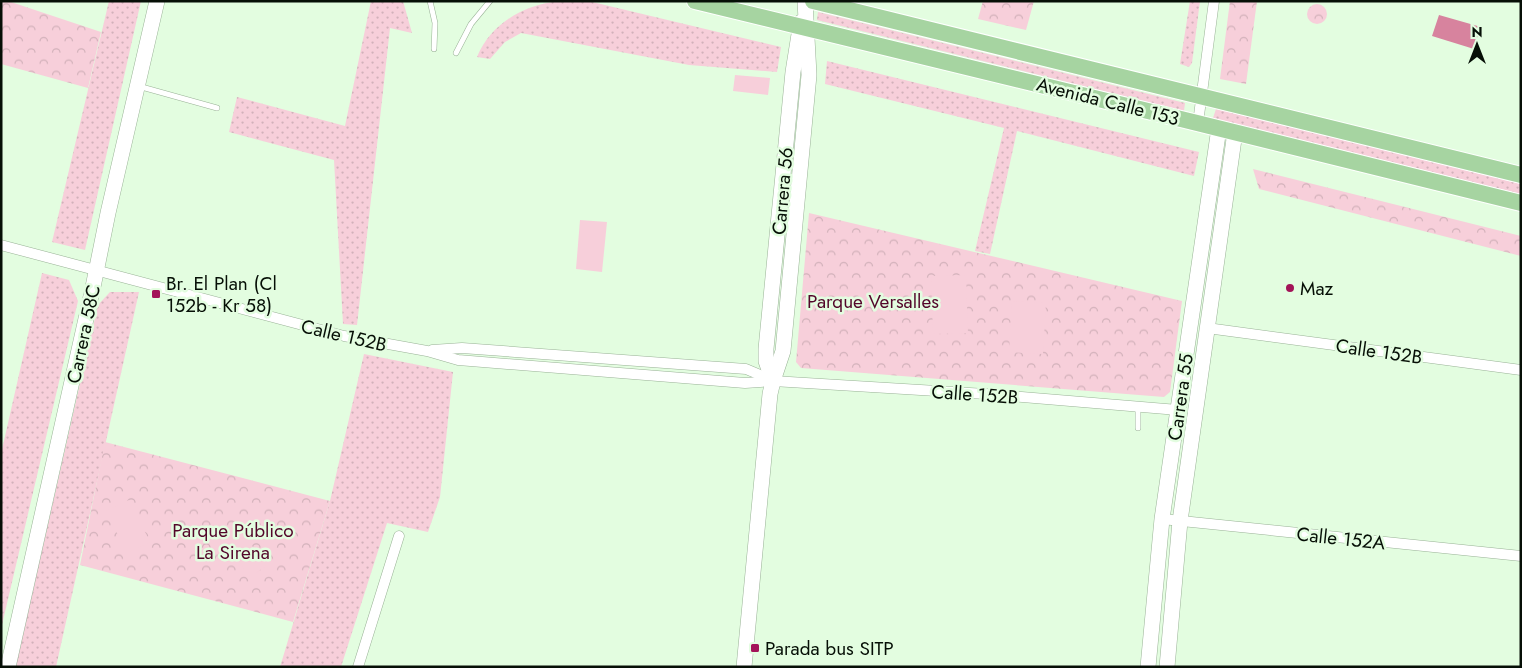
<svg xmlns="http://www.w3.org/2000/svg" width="1522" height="668" font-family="Jost,sans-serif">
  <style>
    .grass { fill: url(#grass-dots) }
    .forest { fill: url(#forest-crowns) }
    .pitch { fill: #f7cfda }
    .water { fill: #d7839e }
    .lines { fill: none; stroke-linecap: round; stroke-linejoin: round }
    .lane-casing { stroke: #99b296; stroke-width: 6 }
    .street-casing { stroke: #99b296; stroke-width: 11 }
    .secondary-casing { stroke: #99b296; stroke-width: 16 }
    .primary-casing { stroke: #fff; stroke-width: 18 }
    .lane { stroke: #fff; stroke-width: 5 }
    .street { stroke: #fff; stroke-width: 10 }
    .secondary { stroke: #fff; stroke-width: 15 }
    .primary { stroke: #a6d4a1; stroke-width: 16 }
    .poi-dot { fill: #a31358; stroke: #e3fde0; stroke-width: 2 }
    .labels { text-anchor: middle; stroke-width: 5; stroke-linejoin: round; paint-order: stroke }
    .street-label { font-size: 19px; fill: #060f06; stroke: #e3fde0 }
    .poi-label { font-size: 19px; fill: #060f06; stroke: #e3fde0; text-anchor: start }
    .park-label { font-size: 19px; fill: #53062a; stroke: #e3fde0 }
  </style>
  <defs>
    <pattern id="grass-dots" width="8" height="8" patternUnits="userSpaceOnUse" patternTransform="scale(1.25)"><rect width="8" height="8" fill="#f7cfda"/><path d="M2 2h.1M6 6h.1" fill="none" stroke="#d2b1ba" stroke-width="1.8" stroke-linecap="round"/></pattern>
    <pattern id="forest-crowns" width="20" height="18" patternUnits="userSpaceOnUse" patternTransform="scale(1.25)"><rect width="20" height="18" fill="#f7cfda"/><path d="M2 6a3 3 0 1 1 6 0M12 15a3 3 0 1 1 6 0" fill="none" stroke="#d2b1ba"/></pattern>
  </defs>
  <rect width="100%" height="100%" fill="#e3fde0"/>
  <g class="grass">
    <path d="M109,1h32l-56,249 -33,-8z"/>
    <path d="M371,1h32l9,32 -22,-5 -33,297 -14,-1 -9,-164 -105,-28 8,-35 108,29z"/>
    <path d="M559,1h29l193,46 -4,25 -88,-7 -168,-32 -16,9 -15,17 -13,-2c14,-34 47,-52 82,-56z"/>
    <path d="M1190,1h10l-8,62 -3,4 -9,-3z"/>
    <path d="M818,12l367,91 -1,8 -367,-91z"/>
    <path d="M827,61l372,91 -5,24 -177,-45 -27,123 -15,-3 29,-123 -179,-44z"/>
    <path d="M1216,109l305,75v10l-308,-76z"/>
    <path d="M42,273l27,7 9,21 -77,328v-175z"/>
    <path d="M110,292h29l-83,375h-39l-1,-3 82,-359z"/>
    <path d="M364,354l89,18 -13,125 -12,35 -41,-9 -46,144h-61l50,-166z"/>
  </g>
  <g class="forest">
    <path d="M1,1h7l93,31 -13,56 -87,-24z"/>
    <path d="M983,1h51l-8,29 -48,-11z"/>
    <path d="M1230,1h27l-11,83 -26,-5z"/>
    <circle cx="1317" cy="14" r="10"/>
    <path d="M1253,169l268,67v20l-262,-67z"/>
    <path d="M809,213l373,88 -12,91 -6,5 -363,-29 -5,-6z"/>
    <path d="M105,442l225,59 -37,121 -213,-57z"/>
  </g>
  <g class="pitch">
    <path d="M735,75l35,3 -2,17 -35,-4z"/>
    <path d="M580,220l27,2 -5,50 -26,-3z"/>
    <path d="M966,275l2,58 -35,1 -2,-58z"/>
    <path d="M1012,301l34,2 -3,51 -34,-2z"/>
    <path d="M129,500l21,42 -23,11 -21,-42z"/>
    <path d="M242,531l24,35 -16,11 -25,-34z"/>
  </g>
  <path class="water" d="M1439,15l42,12 -7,22 -42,-13z"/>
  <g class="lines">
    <defs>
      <g id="lane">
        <path d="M430,1l5,22 -1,26"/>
        <path d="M456,53l15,-29 19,-23"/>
        <path d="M138,86l79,22"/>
        <path d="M1138,407v21"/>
      </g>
      <g id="street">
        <path d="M1198,123l16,-122"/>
        <path d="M1,245l343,91 83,15 31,9 287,23 28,-2 213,13 192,16"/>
        <path d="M1207,328l314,42"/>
        <path d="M432,350l30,-2 284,21 26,11"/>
        <path d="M1162,519l359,37"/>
        <path d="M358,667l41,-131"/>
      </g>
      <g id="secondary">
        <path d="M773,381l-7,-20v-12l27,-277 8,-50"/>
        <path d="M8,667l84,-375 16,-79 49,-212"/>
        <path d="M744,667l26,-273 3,-13 10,-30 26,-276 -4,-74"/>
        <path d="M1148,667l14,-148 57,-391"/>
        <path d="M1167,667l13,-146 55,-389"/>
      </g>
      <g id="primary">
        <path d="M695,1l490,119 336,83"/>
        <path d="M813,1l708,174"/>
      </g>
    </defs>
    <use href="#lane" class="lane-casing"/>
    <use href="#street" class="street-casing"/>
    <use href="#secondary" class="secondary-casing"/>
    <use href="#primary" class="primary-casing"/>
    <use href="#lane" class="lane"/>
    <use href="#street" class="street"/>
    <use href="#secondary" class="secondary"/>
    <use href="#primary" class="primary"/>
  </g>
  <g class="poi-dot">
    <circle cx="1290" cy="288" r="5"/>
    <rect x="151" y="289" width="10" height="10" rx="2.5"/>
    <rect x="750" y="643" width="10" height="10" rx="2.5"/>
  </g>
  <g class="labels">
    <g class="street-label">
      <text transform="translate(1108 101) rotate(14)" y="7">Avenida Calle 153</text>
      <text transform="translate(782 191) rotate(-85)" y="7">Carrera 56</text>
      <text transform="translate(83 334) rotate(-78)" y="7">Carrera 58C</text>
      <text transform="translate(344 335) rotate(13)" y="7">Calle 152B</text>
      <text transform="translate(1379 351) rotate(8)" y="7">Calle 152B</text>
      <text transform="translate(975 394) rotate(4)" y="7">Calle 152B</text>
      <text transform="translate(1180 397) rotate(-82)" y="7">Carrera 55</text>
      <text transform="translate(1341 538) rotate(6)" y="7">Calle 152A</text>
    </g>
    <g class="poi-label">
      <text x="166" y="290">Br. El Plan (Cl<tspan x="166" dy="22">152b - Kr 58)</tspan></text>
      <text x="1300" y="295">Maz</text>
      <text x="765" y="655">Parada bus SITP</text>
    </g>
    <g class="park-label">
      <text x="873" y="308">Parque Versalles</text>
      <text x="233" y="537">Parque Público<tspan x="233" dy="22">La Sirena</tspan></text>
    </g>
  </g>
  <rect width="1522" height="668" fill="none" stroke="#060f06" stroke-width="5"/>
  <g transform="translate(1477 45)" stroke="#e3fde0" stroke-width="4" paint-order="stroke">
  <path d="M0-4L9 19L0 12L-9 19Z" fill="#060f06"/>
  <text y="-8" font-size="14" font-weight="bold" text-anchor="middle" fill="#060f06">N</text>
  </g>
</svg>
